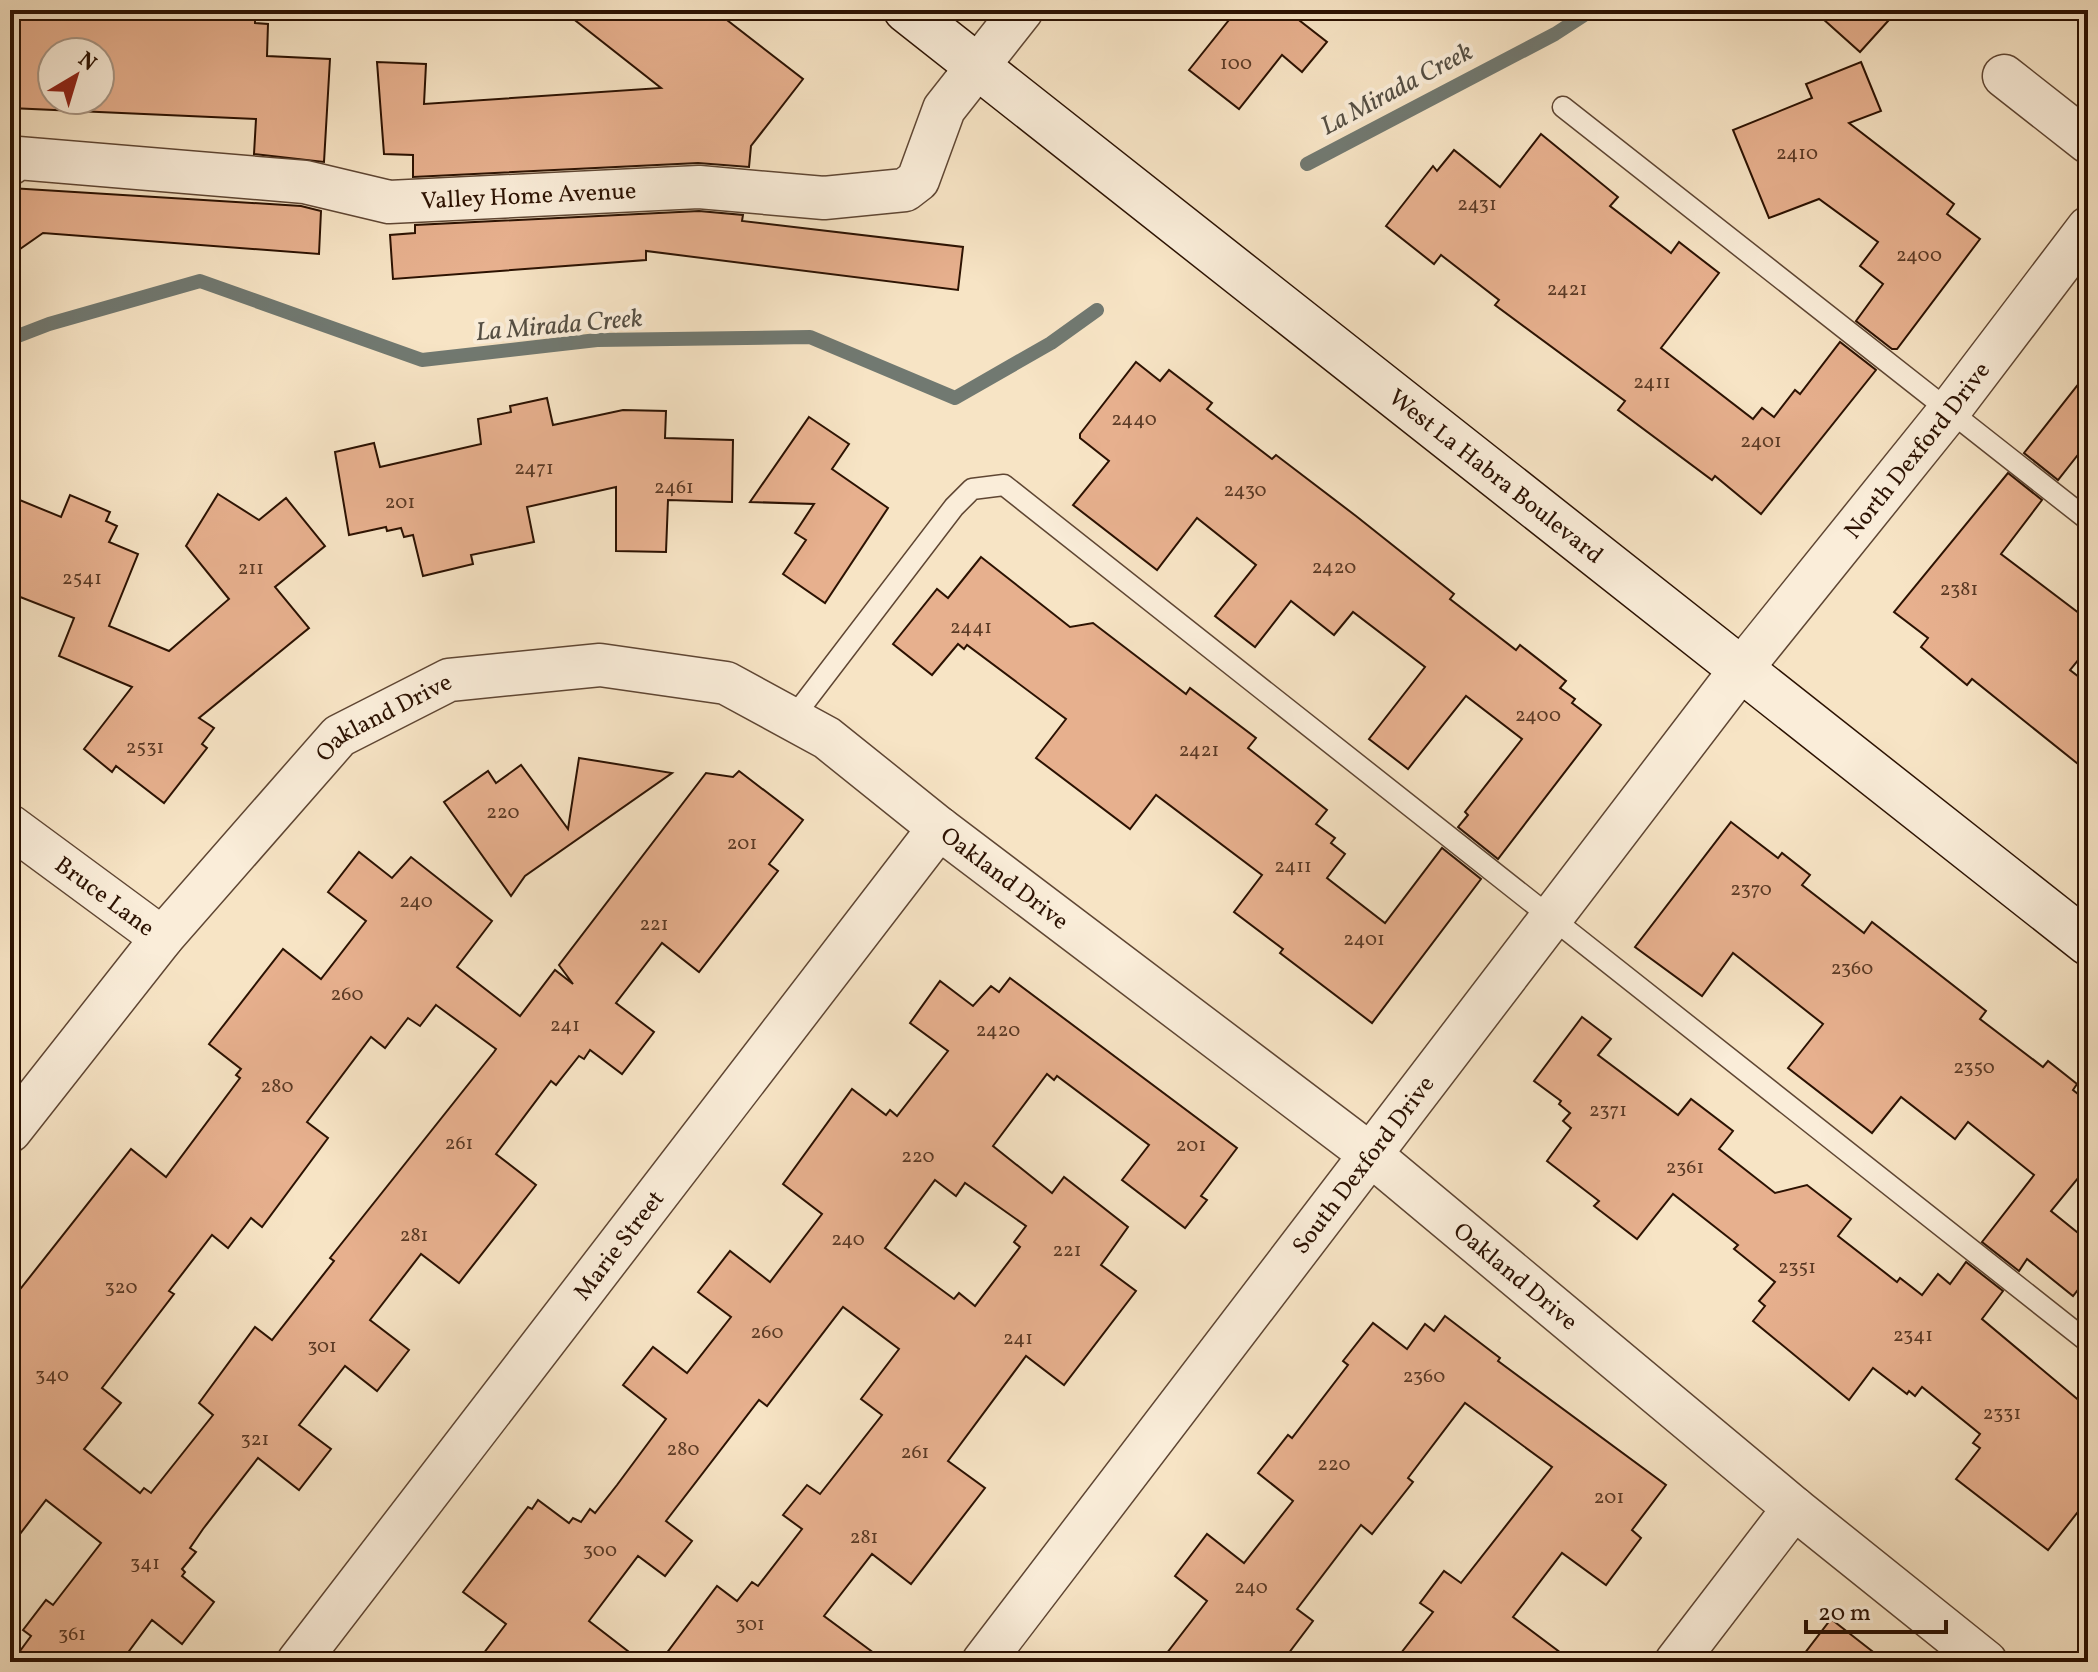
<svg xmlns="http://www.w3.org/2000/svg" width="2098" height="1672" font-family="Vollkorn,serif">
  <style>
    .lines { fill: none; stroke-linecap: round; stroke-linejoin: round }
    .stream { stroke: #717971; stroke-width: 14 }
    .building { fill: #e7b08e; stroke: #2c1202; stroke-width: 2; fill-rule: evenodd }
    .lane-casing { stroke: #5f4633; stroke-width: 23 }
    .street-casing { stroke: #5f4633; stroke-width: 45 }
    .secondary-casing { stroke: #2c1202; stroke-width: 47 }
    .lane { stroke: #faedd9; stroke-width: 20 }
    .street { stroke: #faedd9; stroke-width: 42 }
    .secondary { stroke: #faedd9; stroke-width: 44 }
    .labels { text-anchor: middle; stroke-width: 8; stroke-linejoin: round; paint-order: stroke }
    .number-label { font-size: 20px; fill: #5b3a25 }
    .street-label { font-size: 24px; fill: #2c1202; stroke: #faedd9 }
    .water-label { font-size: 26px; font-style: italic; fill: #544e43; stroke: #faedd9 }
  </style>
  <rect width="100%" height="100%" fill="#f7e4c5"/>
  <filter id="stains"><feTurbulence type="fractalNoise" baseFrequency=".0025" numOctaves="4"/><feColorMatrix values="0 0 0 0 .2 0 0 0 0 .09 0 0 0 0 .02 0 0 0 .5 -.17"/></filter>
  <radialGradient id="worn" r=".72"><stop offset=".6" stop-color="#630" stop-opacity="0"/><stop offset="1" stop-color="#630" stop-opacity=".3"/></radialGradient>
  <g class="lines">
    <g class="stream">
      <path d="M1307,164l248,-130 37,-24"/>
      <path d="M10,339l39,-15 151,-43 222,79 175,-20 213,-3 145,61 96,-55 46,-33"/>
    </g>
  </g>
  <g class="building">
    <path d="M10,10h245v13l13,1 -1,32 63,3 -6,103 -70,-8 2,-35 -246,-11zM52,52h48v48h-48z"/>
    <path d="M562,10h152l89,69 -52,67 -2,21 -51,-4 -285,14v-22l-29,-1 -7,-92 49,2 -2,40 237,-16z"/>
    <path d="M1237,10h49l41,32 -25,30 -20,-17 -43,54 -50,-39z"/>
    <path d="M1813,10h85l-38,42z"/>
    <path d="M1861,62l20,49 -32,12 105,81 -7,10 33,25 -83,110h-5l-36,-28 27,-37 -23,-18 18,-24 -59,-43 -50,19 -36,-88 79,-32 -6,-14z"/>
    <path d="M1541,134l77,63 -8,9 61,47 8,-11 40,31 -58,75 92,71 9,-11 12,9 21,-27 5,4 40,-52 36,28 -115,144 -46,-38 -3,4 -94,-70 7,-9 -130,-96 4,-5 -58,-45 -7,9 -48,-38 47,-60 4,5 17,-21 46,37z"/>
    <path d="M10,188l291,18 20,5 -2,43 -276,-21 -33,23z"/>
    <path d="M699,211l44,4 -1,6 221,26 -5,43 -312,-39v9l-253,19 -3,-44 25,-2v-8z"/>
    <path d="M1136,362l24,19 9,-11 43,33 -5,6 65,50 4,-4 80,61 98,78 -4,5 66,51 4,-5 46,36 -6,7 15,11 -3,4 29,22 -103,134 -40,-32 10,-12 -3,-3 57,-73 -56,-43 -58,73 -39,-30 56,-72 -72,-55 -19,23 -43,-34 -36,46 -40,-31 41,-51 -59,-47 -40,52 -84,-65 36,-44 -29,-23v-4z"/>
    <path d="M2088,372v70l-30,38 -34,-27z"/>
    <path d="M547,398l6,27 70,-15 43,1 -1,27 68,2 -1,62 -64,-2 -2,52 -50,-1v-64l-89,20 7,35 -63,13 2,9 -50,12 -10,-41 -9,2 -3,-9 -14,3 -1,-4 -37,8 -14,-83 39,-9 6,24 101,-23 -3,-25 33,-7 -1,-6z"/>
    <path d="M809,417l40,27 -17,25 56,39 -63,95 -42,-29 23,-34 -11,-7 19,-29 -64,-2z"/>
    <path d="M2008,473l34,27 -41,54 87,66v28l-18,22 18,14v88l-116,-93 -5,6 -46,-38 7,-9 -34,-26z"/>
    <path d="M218,494l41,26 27,-22 39,48 -50,41 34,41 -110,90 15,10 -12,16 5,4 -43,55 -48,-37 -4,6 -28,-23 48,-62 -73,-31 15,-38 -64,-25v-97l51,21 9,-22 40,17 -4,9 11,5 -8,16 29,12 -29,72 60,25 60,-52 -43,-53z"/>
    <path d="M981,557l89,70 23,-4 93,71 4,-6 66,50 -8,10 79,62 -11,14 19,14 -4,5 14,11 -18,24 58,45 57,-75 39,31 -109,144 -92,-70 3,-4 -49,-37 28,-37 -106,-80 -26,34 -94,-71 30,-39 -99,-74 -3,4 -6,-5 -26,31 -39,-31 44,-55 11,9z"/>
    <path d="M579,758l93,15 -147,103 -14,20 -67,-94 44,-31 8,12 25,-18 47,64z"/>
    <path d="M739,771l64,49 -34,44 9,7 -79,101 -37,-29 -46,60 38,29 -32,42 -32,-24 -6,9 -5,-3 -23,29 -5,-4 -55,73 40,31 -77,98 -38,-29 -51,66 39,30 -32,41 -32,-25 -46,59 32,24 -32,41 -41,-32 -55,71 -13,19 6,4 -14,17 3,3 -3,4 32,26 -32,42 -30,-24 -31,42h-109l19,-26 -8,-6 23,-30 7,5 48,-62 -55,-43 -36,47v-245l121,-153 35,28 74,-99 -4,-3 5,-6 -32,-25 74,-95 38,30 45,-58 -38,-29 31,-40 33,26 19,-21 81,64 -35,46 63,49 35,-46 18,14 -14,-19 147,-192 27,4zM436,1005l60,44 -2,3 -164,206 4,3 -62,79 -17,-13 -56,76 14,12 -62,78 -7,-5 -4,5 -56,-44 37,-46 -19,-15 72,-94 -5,-3 43,-56 16,13 23,-30 11,9 66,-89 -21,-16 64,-85 14,11 23,-30 12,8z"/>
    <path d="M1731,822l47,36 4,-5 28,22 -8,10 62,48 8,-11 114,89 -6,8 63,48 5,-6 29,23 -4,6 15,12v64l-37,45 37,30v36l-15,19 -46,-37 -8,12 -37,-29 52,-67 -66,-53 -13,17 -54,-42 -29,36 -84,-65 35,-44 -90,-71 -31,43 -67,-49z"/>
    <path d="M1010,978l227,170 -36,48 6,4 -22,28 -63,-48 27,-35 -92,-69 -3,4 -7,-6 -54,72 59,47 12,-16 64,50 -27,38 35,26 -72,94 -38,-29 -78,105 37,27 -74,96 -39,-30 -48,62 62,46h-226l57,-76 20,15 15,-19 6,4 44,-57 -19,-14 24,-30 13,9 62,-79 -21,-16 38,-50 -56,-42 -76,99 -8,-6 -93,121 26,20 -27,35 -27,-20 -49,65 53,41h-165l29,-38 -43,-32 65,-85 4,2 6,-9 31,23 4,-5 8,4 9,-13 5,4 22,-28 49,-66 -43,-34 30,-38 34,26 44,-56 -33,-25 32,-41 40,31 52,-68 -39,-30 69,-95 34,26 4,-5 7,6 51,-65 -38,-28 30,-42 33,25 18,-20 8,6zM935,1180l21,16 9,-13 61,43 -12,16 6,5 -45,59 -16,-13 -5,6 -69,-51z"/>
    <path d="M1582,1017l29,22 -13,16 80,60 13,-16 42,32 -14,18 56,44 32,-8 44,34 -13,17 59,46 3,-4 22,17 16,-21 12,10 16,-22 37,29 -21,28 106,89v91l-40,51 -92,-71 24,-31 -7,-5 7,-9 -58,-47 -7,9 -6,-5 -2,3 -34,-26 -24,32 -96,-79 12,-15 -6,-5 16,-19 -41,-33 4,-4 -65,-51 -36,45 -43,-33 5,-5 -52,-40 24,-33 -8,-7 7,-8 -11,-9 2,-3 -27,-20z"/>
    <path d="M1445,1316l55,42 -2,3 168,124 -34,45 9,8 -35,47 -44,-32 -49,64 60,45h-179l39,-50 -13,-9 24,-32 17,12 91,-116 -87,-64 -57,75 5,4 -41,52 -11,-9 -64,84 16,12 -31,41h-122l47,-61 -32,-25 32,-42 37,29 49,-62 -35,-28 30,-38 4,3 56,-73 -5,-4 30,-38 34,26 18,-25 9,7z"/>
    <path d="M1831,1619l55,43h-88z"/>
  </g>
  <g class="lines">
    <defs>
      <g id="lane">
        <path d="M1563,107l525,413"/>
        <path d="M792,719l162,-212 18,-18 32,-4 1084,857"/>
      </g>
      <g id="street">
        <path d="M2004,76l84,66"/>
        <path id="s1" d="M10,164l8,-6 287,24 84,20 310,-15 125,11 81,-8 13,-10 26,-71 78,-99"/>
        <path id="s2" d="M10,826l152,112"/>
        <path id="s3" d="M10,1131l152,-193 177,-202 110,-56 151,-15 126,18 101,55 112,90 432,327 423,353 192,154"/>
        <path id="s4" d="M298,1662l641,-834"/>
        <path id="s5" d="M983,1662l759,-994 207,-257 139,-183"/>
        <path d="M1676,1662l118,-154"/>
      </g>
      <g id="secondary">
        <path id="s6" d="M906,10l1182,933"/>
      </g>
    </defs>
    <use href="#lane" class="lane-casing"/>
    <use href="#street" class="street-casing"/>
    <use href="#secondary" class="secondary-casing"/>
    <use href="#lane" class="lane"/>
    <use href="#street" class="street"/>
    <use href="#secondary" class="secondary"/>
  </g>
  <g class="labels">
    <g class="number-label">
      <text x="1236" y="69">100</text>
      <text x="1797" y="159">2410</text>
      <text x="1477" y="210">2431</text>
      <text x="1919" y="261">2400</text>
      <text x="1567" y="295">2421</text>
      <text x="1652" y="388">2411</text>
      <text x="1134" y="425">2440</text>
      <text x="1761" y="447">2401</text>
      <text x="534" y="474">2471</text>
      <text x="674" y="493">2461</text>
      <text x="1245" y="496">2430</text>
      <text x="400" y="508">201</text>
      <text x="1334" y="573">2420</text>
      <text x="251" y="574">211</text>
      <text x="82" y="584">2541</text>
      <text x="1959" y="595">2381</text>
      <text x="971" y="633">2441</text>
      <text x="1538" y="721">2400</text>
      <text x="145" y="753">2531</text>
      <text x="1199" y="756">2421</text>
      <text x="503" y="818">220</text>
      <text x="742" y="849">201</text>
      <text x="1293" y="872">2411</text>
      <text x="1751" y="895">2370</text>
      <text x="416" y="907">240</text>
      <text x="654" y="930">221</text>
      <text x="1364" y="945">2401</text>
      <text x="1852" y="974">2360</text>
      <text x="347" y="1000">260</text>
      <text x="565" y="1031">241</text>
      <text x="998" y="1036">2420</text>
      <text x="1974" y="1073">2350</text>
      <text x="277" y="1092">280</text>
      <text x="1608" y="1116">2371</text>
      <text x="459" y="1149">261</text>
      <text x="1191" y="1151">201</text>
      <text x="918" y="1162">220</text>
      <text x="1685" y="1173">2361</text>
      <text x="414" y="1241">281</text>
      <text x="848" y="1245">240</text>
      <text x="1067" y="1256">221</text>
      <text x="1797" y="1273">2351</text>
      <text x="121" y="1293">320</text>
      <text x="767" y="1338">260</text>
      <text x="1913" y="1341">2341</text>
      <text x="1018" y="1344">241</text>
      <text x="322" y="1352">301</text>
      <text x="52" y="1381">340</text>
      <text x="1424" y="1382">2360</text>
      <text x="2002" y="1419">2331</text>
      <text x="255" y="1445">321</text>
      <text x="683" y="1455">280</text>
      <text x="915" y="1458">261</text>
      <text x="1334" y="1470">220</text>
      <text x="1609" y="1503">201</text>
      <text x="864" y="1543">281</text>
      <text x="600" y="1556">300</text>
      <text x="145" y="1569">341</text>
      <text x="1251" y="1593">240</text>
      <text x="750" y="1630">301</text>
      <text x="72" y="1640">361</text>
    </g>
    <g class="street-label">
      <text dy="8" stroke="none"><textPath href="#s1" startOffset="524">Valley Home Avenue</textPath></text>
      <text dy="8" stroke="none"><textPath href="#s5" startOffset="1530">North Dexford Drive</textPath></text>
      <text dy="8" stroke="none"><textPath href="#s6" startOffset="752">West La Habra Boulevard</textPath></text>
      <text dy="8" stroke="none"><textPath href="#s3" startOffset="562">Oakland Drive</textPath></text>
      <text dy="8" stroke="none"><textPath href="#s3" startOffset="1258">Oakland Drive</textPath></text>
      <text dy="8" stroke="none"><textPath href="#s2" startOffset="118">Bruce Lane</textPath></text>
      <text dy="8" stroke="none"><textPath href="#s5" startOffset="626">South Dexford Drive</textPath></text>
      <text dy="8" stroke="none"><textPath href="#s4" startOffset="526">Marie Street</textPath></text>
      <text dy="8" stroke="none"><textPath href="#s3" startOffset="1906">Oakland Drive</textPath></text>
    </g>
    <g class="water-label">
      <text transform="translate(1396 88) rotate(-28)" y="9">La Mirada Creek</text>
      <text transform="translate(559 324) rotate(-5)" y="9">La Mirada Creek</text>
    </g>
  </g>
  <rect width="2098" height="1672" fill="none" stroke="#f7e4c5" stroke-width="40"/>
  <rect x="12" y="12" width="2074" height="1648" fill="none" stroke="#2c1202" stroke-width="4"/>
  <rect x="20" y="20" width="2058" height="1632" fill="none" stroke="#2c1202" stroke-width="2"/>
  <g transform="translate(76 76) rotate(38)"><circle r="38" fill="#faedd9" stroke="#a89583" stroke-width="2"/>
  <path d="M0-6L14 30L0 20L-14 30Z" fill="#8f2418"/>
  <text y="-12" font-size="22" font-weight="bold" text-anchor="middle" fill="#2c1202">N</text>
  </g>
  <path d="M1806 1620v12h140v-12" fill="none" stroke="#2c1202" stroke-width="4"/>
  <text x="1818" y="1620" font-size="24" fill="#2c1202" stroke="#faedd9" stroke-width="6" paint-order="stroke">20 m</text>
  <rect width="100%" height="100%" filter="url(#stains)"/>
  <rect width="100%" height="100%" fill="url(#worn)"/>
</svg>
